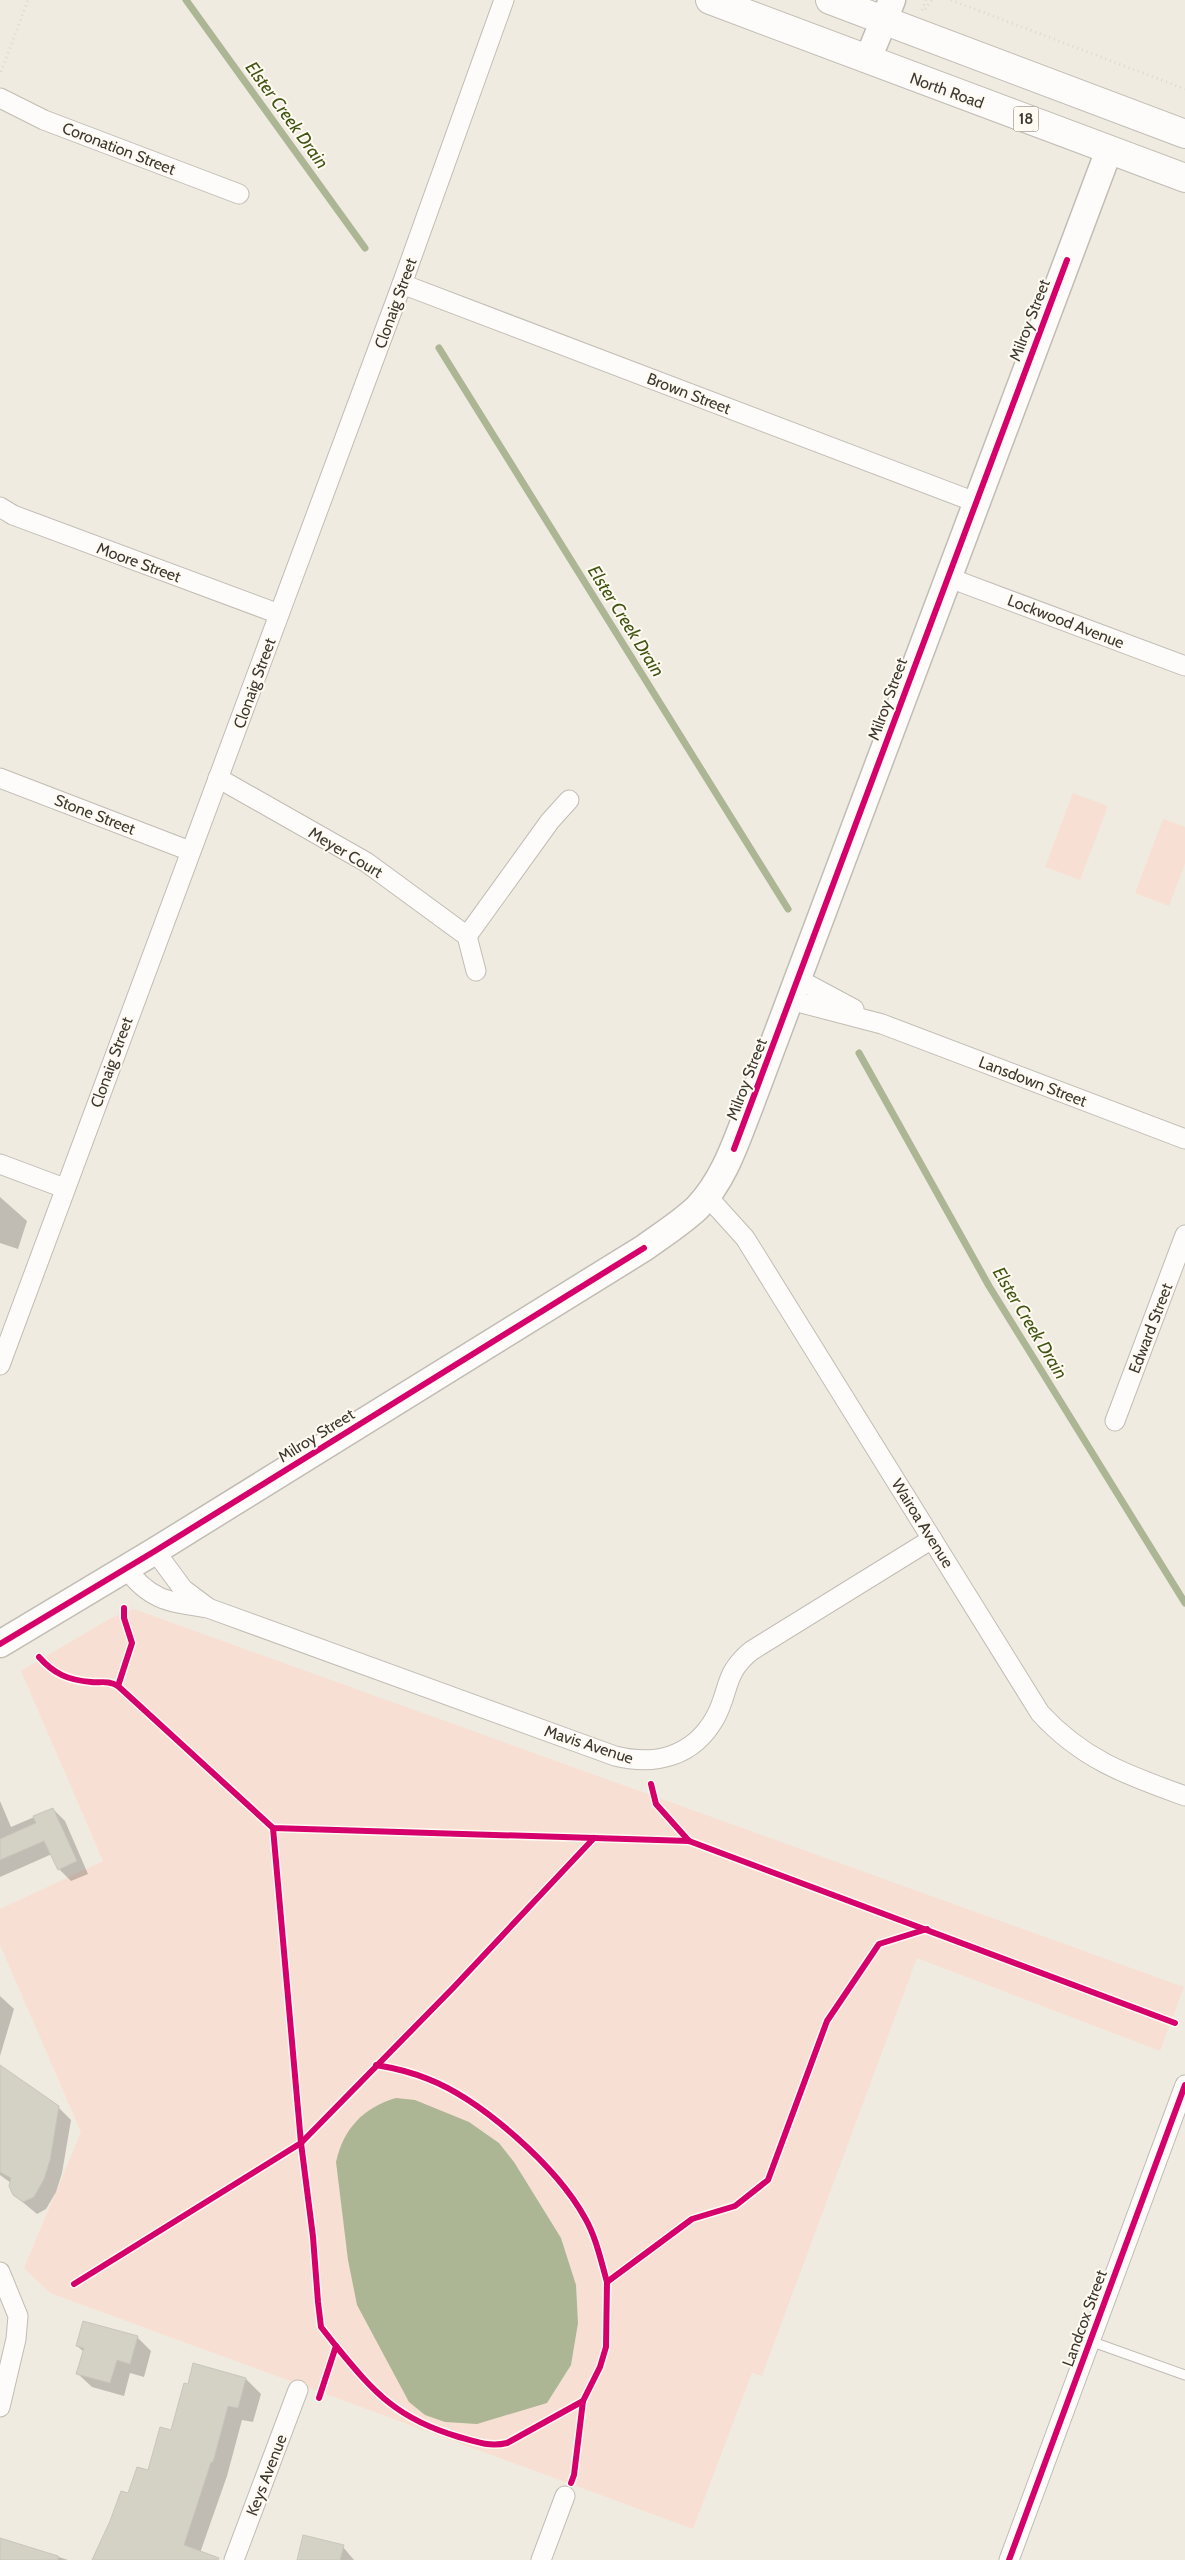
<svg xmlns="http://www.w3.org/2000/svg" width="1185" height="2560" font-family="Cabin,sans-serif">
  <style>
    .green { fill: #f7e0d3 }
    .water { fill: #acb695 }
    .shadow { fill: #0003 }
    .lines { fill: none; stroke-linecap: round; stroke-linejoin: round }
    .stream { stroke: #acb695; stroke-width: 7 }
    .building { fill: #d4d2c4; stroke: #c8c6bd }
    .lane-casing { stroke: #c1bcb4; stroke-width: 11 }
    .street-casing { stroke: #c1bcb4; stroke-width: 21 }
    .secondary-casing { stroke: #c1bcb4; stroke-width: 29 }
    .highway-casing { stroke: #c1bcb4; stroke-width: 30 }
    .path { stroke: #dbd9d6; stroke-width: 3; stroke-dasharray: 1 4; stroke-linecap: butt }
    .lane { stroke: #fdfcfa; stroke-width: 9 }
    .street { stroke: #fdfcfa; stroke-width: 19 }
    .secondary { stroke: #fdfcfa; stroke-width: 26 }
    .highway { stroke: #fdfcfa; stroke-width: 28 }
    .cycleway-casing { stroke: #fffbf3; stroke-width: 9 }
    .cycleway { stroke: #d6006c; stroke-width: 6 }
    .labels { text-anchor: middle; stroke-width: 4; stroke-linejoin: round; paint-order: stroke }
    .shield { fill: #fffbf3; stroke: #77736b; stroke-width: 1 }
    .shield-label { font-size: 15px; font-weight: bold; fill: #3d3931 }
    .street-label { font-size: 16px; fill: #3d3931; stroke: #fffbf3 }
    .water-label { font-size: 18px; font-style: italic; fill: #415512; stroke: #fffbf3 }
  </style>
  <rect width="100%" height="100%" fill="#f0ebe0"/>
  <g class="green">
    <path d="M1073,793l35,13 -28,74 -35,-13z"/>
    <path d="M1163,819l22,8v37l-16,42 -34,-13z"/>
    <path d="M134,1609l1050,378 -24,64 -243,-93 -155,418 -10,-3 -59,156 -643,-236 -26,-25 57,-136 -81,-187v-36l103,-48 -82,-190 90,-53z"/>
  </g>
  <path class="water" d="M396,2098l19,2 54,22 30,21 15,19 47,76 15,47 2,38 -7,42 -24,38 -70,21 -32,-2 -20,-7 -16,-13 -52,-97 -9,-45 -12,-98c7,-33 28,-55 60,-64z"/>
  <g class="shadow">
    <path d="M0,1197l27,24 -9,28 -18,-6z"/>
    <path d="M0,1801l11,26 42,-18 12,12 23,53 -17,7 -12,-12 -7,-15 -52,23z"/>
    <path d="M0,1996l14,13 -14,47z"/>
    <path d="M0,2067l58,40 13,13 -9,53 -6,19 -10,17 -9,5 -23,-19 -3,-12 -11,-8z"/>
    <path d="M137,2337l14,14 -7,26 -14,-4 -6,23 -32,-9 -14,-13 6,-22 -7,-6z"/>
    <path d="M246,2379l15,15 -8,28 -11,-2 -15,56 -27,77 12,7h-119l36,-65 20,-23 23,-41 17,-46z"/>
    <path d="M0,2538l68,22h-68z"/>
    <path d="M343,2547l11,13h-56z"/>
  </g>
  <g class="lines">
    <g class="stream">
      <path d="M186,0l179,248"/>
      <path d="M439,348l349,561"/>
      <path d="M859,1053l130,233 196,317"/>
    </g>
  </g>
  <g class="building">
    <path d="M53,1808l24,53 -19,9 -14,-29 -44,19v-21l36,-16 -3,-7z"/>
    <path d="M0,2065l59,41 -9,54 -6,19 -10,18 -11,5 -10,-7 -4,-9 2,-8 -11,-6z"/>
    <path d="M83,2321l55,15 -8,28 -13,-4 -7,23 -34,-9 8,-26 -8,-2z"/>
    <path d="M193,2363l53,15 -8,30 -10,-2 -15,56h-2l-27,83 35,13 -1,2h-126l18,-39 11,-30 7,2 9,-26 11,3 12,-43 11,3 13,-47 4,1z"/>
    <path d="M303,2535l41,10 -4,15h-43z"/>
    <path d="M0,2538l58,18v4h-58z"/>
  </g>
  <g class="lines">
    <defs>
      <path id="lane" d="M1090,2341l95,34"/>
      <g id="street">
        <path d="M0,98l44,22 195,74"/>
        <path d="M402,284l573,218"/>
        <path d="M0,507l13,8 266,99"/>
        <path d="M947,577l238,89"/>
        <path d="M0,778l190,73"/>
        <path d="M218,778l148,84 101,74 9,35"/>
        <path d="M467,936l83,-115 19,-21"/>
        <path d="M798,979l56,30"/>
        <path d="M790,1000l92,24 303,115"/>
        <path d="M0,1164l64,24"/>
        <path d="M707,1196l38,42 295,475c43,47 87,62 145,83"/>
        <path d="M0,1365l402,-1081 102,-284"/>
        <path d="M1115,1421l70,-186"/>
        <path d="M155,1551l28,38 24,18"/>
        <path d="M126,1568c24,33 44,34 82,40l407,148c40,10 78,1 100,-38 15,-27 8,-44 36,-67l181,-112"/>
        <path d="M0,2272l18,44 -2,23 -16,68"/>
        <path d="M234,2560l64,-170"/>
        <path d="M541,2560l24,-64"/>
        <path d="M1009,2560l176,-475"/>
      </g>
      <g id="secondary">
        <path d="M868,59l24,-59"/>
        <path d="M0,1644l155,-93 489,-303c18,-13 37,-25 53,-40 27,-28 39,-66 53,-102l359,-956"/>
      </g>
      <g id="highway">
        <path d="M710,0l475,178"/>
        <path d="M830,0l355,134"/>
      </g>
    </defs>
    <use href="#lane" class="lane-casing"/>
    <use href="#street" class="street-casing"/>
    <use href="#secondary" class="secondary-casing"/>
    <use href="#highway" class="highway-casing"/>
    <g class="path">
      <path d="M951,0l234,89"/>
      <path d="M925,9l7,-9"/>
      <path d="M922,10l4,-10"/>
      <path d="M1,72l27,-72"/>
    </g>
    <use href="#lane" class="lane"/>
    <use href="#street" class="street"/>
    <use href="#secondary" class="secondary"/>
    <use href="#highway" class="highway"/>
    <defs>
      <g id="cycleway">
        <path d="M734,1149l333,-889"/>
        <path d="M0,1644l155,-93 489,-303"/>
        <path d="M39,1657c15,17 29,23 52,25 10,1 17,-2 27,4l155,142 416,13 486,182"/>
        <path d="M118,1686l14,-43 -8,-25v-10"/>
        <path d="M651,1784l5,20 33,37"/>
        <path d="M273,1828l28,315 12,94 5,65 3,25 15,19 -17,52"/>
        <path d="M376,2065c18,3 35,7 52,14 54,21 129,88 157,139 11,19 16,43 22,64"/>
        <path d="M74,2284l227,-141 152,-155 141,-150"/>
        <path d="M336,2346c39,48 62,73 123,91 17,5 31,10 48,6l76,-42"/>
        <path d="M571,2483l3,-8 9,-74 17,-34 6,-20 1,-65 85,-63 43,-13 33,-26 59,-159 52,-77 48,-15"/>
        <path d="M1009,2560l176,-475"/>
      </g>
    </defs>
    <use href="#cycleway" class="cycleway-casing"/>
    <use href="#cycleway" class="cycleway"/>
  </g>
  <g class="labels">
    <rect class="shield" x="1013.5" y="106.5" width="25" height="25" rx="4"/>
    <g class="shield-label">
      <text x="1026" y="124">18</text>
    </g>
    <g class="street-label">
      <text transform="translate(947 90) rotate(20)" y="6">North Road</text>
      <text transform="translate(119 148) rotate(21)" y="6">Coronation Street</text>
      <text transform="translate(395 303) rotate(-70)" y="6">Clonaig Street</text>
      <text transform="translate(1029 320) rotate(-69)" y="6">Milroy Street</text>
      <text transform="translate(689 393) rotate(21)" y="6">Brown Street</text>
      <text transform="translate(139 562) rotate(20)" y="6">Moore Street</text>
      <text transform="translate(1066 621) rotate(21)" y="6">Lockwood Avenue</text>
      <text transform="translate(254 683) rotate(-70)" y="6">Clonaig Street</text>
      <text transform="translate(887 699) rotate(-70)" y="6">Milroy Street</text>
      <text transform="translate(95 814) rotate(21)" y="6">Stone Street</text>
      <text transform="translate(346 852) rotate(31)" y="6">Meyer Court</text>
      <text transform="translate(111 1062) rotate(-70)" y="6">Clonaig Street</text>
      <text transform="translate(746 1079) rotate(-69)" y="6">Milroy Street</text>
      <text transform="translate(1033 1081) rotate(21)" y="6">Lansdown Street</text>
      <text transform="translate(1150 1328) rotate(-69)" y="6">Edward Street</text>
      <text transform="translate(316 1435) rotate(-32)" y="6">Milroy Street</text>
      <text transform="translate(923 1523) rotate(58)" y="6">Wairoa Avenue</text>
      <text transform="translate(589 1744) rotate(18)" y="6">Mavis Avenue</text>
      <text transform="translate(1084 2318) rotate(-70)" y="6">Landcox Street</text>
      <text transform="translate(266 2475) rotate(-69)" y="6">Keys Avenue</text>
    </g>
    <g class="water-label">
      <text transform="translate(287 115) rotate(54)" y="6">Elster Creek Drain</text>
      <text transform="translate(626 621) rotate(58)" y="6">Elster Creek Drain</text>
      <text transform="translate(1030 1323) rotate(59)" y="6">Elster Creek Drain</text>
    </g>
  </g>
</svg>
